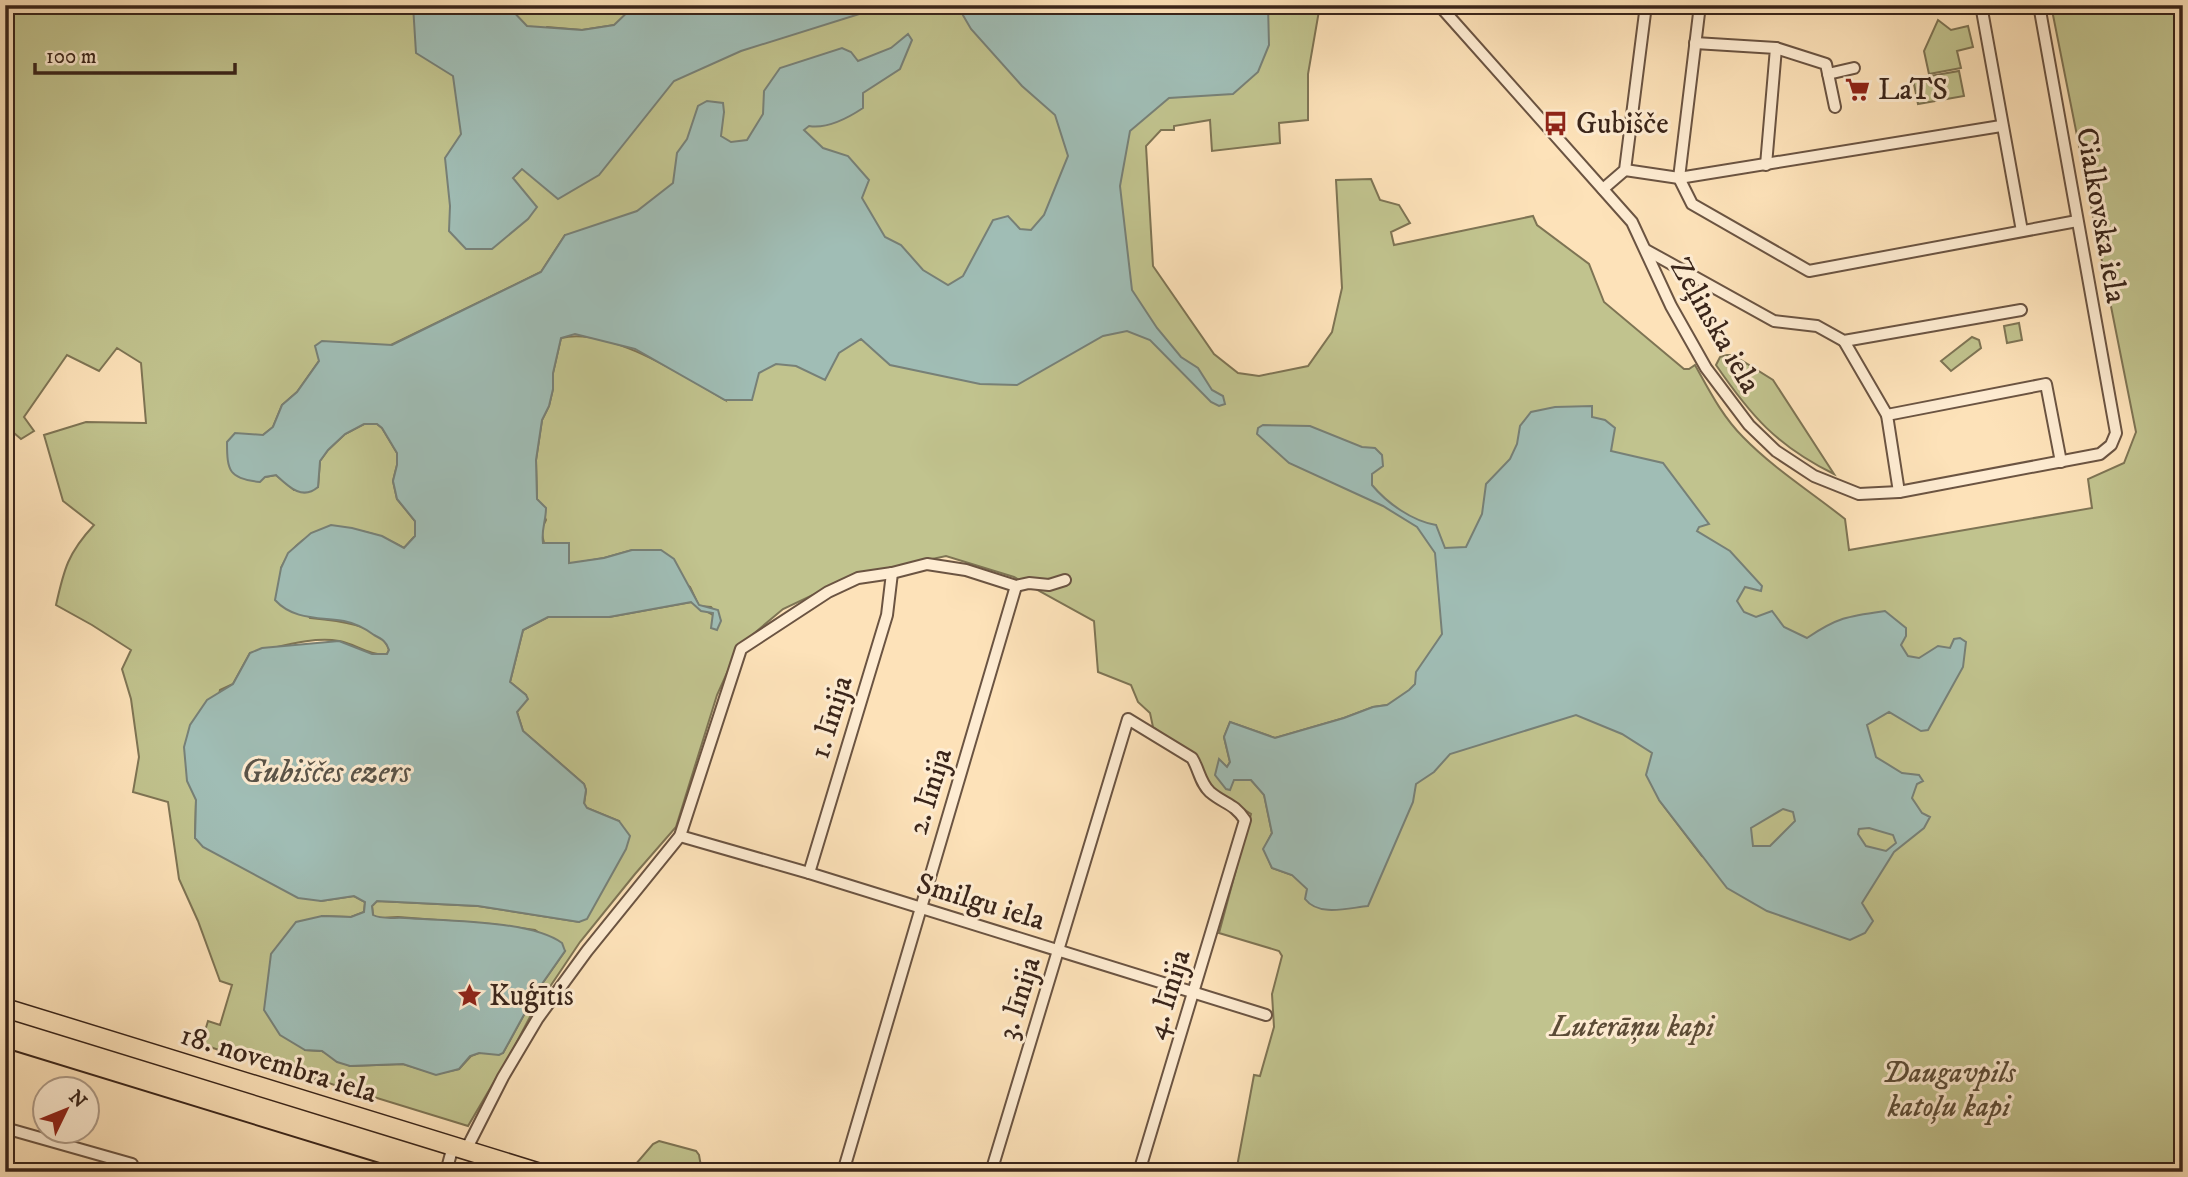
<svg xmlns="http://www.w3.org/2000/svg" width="2188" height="1177" font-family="'IM FELL DW Pica',serif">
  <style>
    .green { fill: #c1c38e; stroke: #7e7454; stroke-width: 2; fill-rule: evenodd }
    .water { fill: #a0bdb5; stroke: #778077; stroke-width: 2; fill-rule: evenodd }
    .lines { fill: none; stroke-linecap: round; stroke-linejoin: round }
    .street-casing { stroke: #6b5442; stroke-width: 14 }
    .primary-casing { stroke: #3a251a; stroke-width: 21 }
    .street { stroke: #feecd2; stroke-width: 10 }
    .primary { stroke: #fde2b9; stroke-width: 18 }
    .tram { stroke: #3a251a; stroke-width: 2 }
    .labels { text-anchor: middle; stroke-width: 6; stroke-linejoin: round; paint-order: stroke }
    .poi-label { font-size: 30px; fill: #3a251a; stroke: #feecd2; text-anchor: start }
    .street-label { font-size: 30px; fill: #3a251a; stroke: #feecd2 }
    .park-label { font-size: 30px; font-style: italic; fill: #5c4c37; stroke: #feecd2 }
    .water-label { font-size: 32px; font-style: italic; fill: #595348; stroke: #feecd2 }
  </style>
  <rect width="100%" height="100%" fill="#fde2b9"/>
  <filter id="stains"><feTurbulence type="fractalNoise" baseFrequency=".00286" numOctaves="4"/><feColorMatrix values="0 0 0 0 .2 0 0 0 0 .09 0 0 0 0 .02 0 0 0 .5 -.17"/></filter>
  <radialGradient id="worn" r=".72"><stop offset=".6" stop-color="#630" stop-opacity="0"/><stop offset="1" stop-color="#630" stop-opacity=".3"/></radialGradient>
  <g class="green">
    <path d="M5,5h426l42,58 -3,156 144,-194 -32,5 -35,-3 -9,14 -44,-36h826l-12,69v46l-29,3 1,20 -68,8 -2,-31 -36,6v4h-13l-15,16 7,120 61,88 24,19 21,3 49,-10 24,-34 10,-44 -6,-108 35,-1 9,21 19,5 11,18 -19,9 3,13 139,-29 4,9 52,39 15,38 80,67h5l6,-4c14,25 27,51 48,72 30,31 68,55 102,82l4,31 243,-42 -4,-29 36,-16 12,-31 -85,-427h132v1167h-947l18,-97 6,1 14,-49 -2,-33 10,-38 -3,-5 -60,-18 32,-119 -37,-24 -8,-11 -7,-19 -46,-33 -3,-14 -12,-11 -7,-17 -33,-13 -4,-51 -80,-44 -68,-21 -93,20 -70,33 -44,37 -22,49 -41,132 -41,47 -55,68 -49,73 -20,38 -43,73 -166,-51 -3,-9c-9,-3 -15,1 -24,0 -7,-1 -13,-11 -19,-14l-16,5 -39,-13 7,-23 12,4 12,-40 -12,-4 -22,-60 -19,-42 -11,-77 -35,-10 6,-35 -8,-58 -9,-30 9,-19 -39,-25 -36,-20c8,-36 12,-52 38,-80l-31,-24 -19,-66 42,-13 60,1 -5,-60 -24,-15 -18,23 -32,-16 -43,62 10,14 -13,8 -14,-12 -2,3zM565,235l78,4 82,161c-41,-24 -117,-74 -164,-62l-8,35v16l-4,17 -7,14 -6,40 1,39 9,21 -5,10 3,13 25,21 35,-6 28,-8 58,37 9,19 12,1 10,14c-9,-9 -19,-10 -29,-19l-83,15h-61l-25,13 -13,52 16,13 -9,17 6,19 61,53 2,6 -2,14 3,4 32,13 -40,101 -101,-16 -101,-5 -5,5 1,9 5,3 20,-1 93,7 44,6 30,21 -28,40 -34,62h-24l-8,3 -12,13 -23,5 -33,-10 -53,2 -28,-15 -17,-1 17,-134 29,1 13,-5 1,-10 -11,-6 -33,5 -126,-63 1,-38 24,-110 13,-6 17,-31c27,-5 61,-17 89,-12 17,3 30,15 48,13l2,-4c-8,-26 -56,-30 -79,-32l-29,-50c24,-52 80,-45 123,-20l11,-12v-15l-18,-22 -4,-18 4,-16v-12l-15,-25 -5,-4h-13l-19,10 -17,16 -8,11 -2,26 -24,3 -18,-15 -11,2 -2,-42 10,-8 9,-22 15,-13 22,-31 72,-16 150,-73zM1387,705l-95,170 -20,-7 -8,-19 8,-16 -8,-39 -13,-14h-17l-15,-20 8,7 3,-5 -6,-25 6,-15 45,16 69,-20 29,-11zM1659,800l59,60 -16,-4z"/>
    <path d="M1938,20l13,10 17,-4 5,21 -16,4 4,17 -32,6 -5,-23z"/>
    <path d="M1959,71l5,25 -46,8 -5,-25z"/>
    <path d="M2019,323l3,17 -15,3 -3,-17z"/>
    <path d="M1972,337l7,3 2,8 -30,23 -10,-10z"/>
    <path d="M1727,355h6l40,25 61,94c-57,-28 -83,-58 -118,-109l4,-8z"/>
    <path d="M659,1141l37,10 3,4 3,17h-73l24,-28z"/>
  </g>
  <g class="water">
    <path d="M413,5h94l20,21 55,4 32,-5 21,-20h253l-147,46 -67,30 -75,94 -41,24 -36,-30 -9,9 24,29 -9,12 -36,30h-26l-17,-18 1,-25 -5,-48 16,-24 -8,-58 -37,-23z"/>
    <path d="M957,5h311l1,40 -11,27 -25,22 -64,4 -39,33 -10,55 12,104 25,38 24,29 17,11 14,22 11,6 2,8 -6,2 -8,-4 -61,-62 -23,-9 -24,5 -86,49 -37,-1 -90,-19 -29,-26 -22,14 -14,27 -29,-14 -20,-2 -17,9 -7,27h-27l-90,-51 -60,-15 -14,4 -8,35v16l-4,17 -7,14 -6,40 1,39 9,9c0,13 -5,22 -3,35h26v20l35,-5 28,-8h29l13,9 25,46 19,5 3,11 -4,9 -6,-2 2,-15 -12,-2 -10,-9 -82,15h-61l-25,13 -13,52 16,13 2,4 -11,13 6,19 61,53 2,6 -2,13 3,5 32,13 11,15 -4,13 -39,70 -8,3 -101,-16 -101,-5 -5,5 1,9c9,5 22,2 32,3 41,3 125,2 157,25l3,8 -28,40 -34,62 -4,2 -20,-2 -9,3 -11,13 -23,6 -33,-11 -53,2 -13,-4 -15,-11 -17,-1 -25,-15 -16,-25 7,-56 25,-32 26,-6 29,1 13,-5 1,-10 -11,-6 -33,5 -23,-3 -95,-51 -8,-9 1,-38 -9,-19 -3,-34 6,-22 17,-25 26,-16 17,-31 12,-5 77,-7 33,13h15l2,-4c-2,-8 -7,-11 -15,-15 -8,-6 -20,-12 -30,-14 -25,-4 -51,-1 -69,-21l6,-32 7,-15 23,-20 20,-8 21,3 30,8 22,12 11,-12v-15l-18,-22 -4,-18 4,-16v-12l-15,-25 -5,-4h-13l-19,10 -17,16 -8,11 -2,26c-16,14 -30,-1 -42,-12l-11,2 -5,5c-31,-3 -33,-11 -33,-40l8,-9 28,2 10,-8 9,-22 15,-13 22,-31 -4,-15 7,-5 70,4 149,-73 24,-37 72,-24 36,-28 4,-30 10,-14 11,-33 9,-5 16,2 1,9 -3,24 10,6 16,-2 16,-26 1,-23 16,-23 62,-20 9,4 7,9 33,-13 17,-14 4,6 -12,29 -37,24v15c-15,10 -36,21 -54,18l-5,4 19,18 25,8 21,24 -7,18 23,39 16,8 22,25 25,15 15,-9 30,-56 15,-4 12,13 11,1 13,-15 24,-59 -13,-41 -33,-29 -51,-57z"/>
    <path d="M1592,406v11l13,3 10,8 -4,23 52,12 46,61 -10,3 -2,4 33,20 32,35 -1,5 -16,-4 -8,14 7,11 12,5 16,-6 12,16 23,11c31,-21 42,-22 78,-27l21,17v8l-5,9 7,11 11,2 19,-12 12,2 4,-9 6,-1 6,4 -3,25 -35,63 -7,1 -32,-19 -22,13 9,32 26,16 17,2 4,6 -6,3 -5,14 10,15 8,4 -6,11 -30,24 -32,51 11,18 -8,12 -15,7 -83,-29 -40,-23 -68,-88 -13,-25 6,-22 -30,-19 -46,-19 -126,39 -16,18 -18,12 -3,18 -45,104c-20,2 -49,11 -63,-7l2,-10 -15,-14 -20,-7 -9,-19 9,-16 -8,-38 -13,-15h-17l-4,10 -4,-1 -11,-14 4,-16 8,8 3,-5 -6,-25 6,-15 45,16 69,-20 29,-11 14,-2 22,-15 6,-6 1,-12 26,-38 -7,-81 -18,-26 -34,-21 -94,-43 -32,-29 1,-6 5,-3 47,1 52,21 13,1 7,7 1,11 -11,8v11c15,18 40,36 64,40l9,23 21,-1 16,-33 4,-30 24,-25 7,-15 3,-18 11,-14 24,-5zM1783,809l10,3 2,9 -25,25h-17l-2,-18zM1869,828l24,7 3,8 -10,8 -20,-5 -8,-12 1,-5z"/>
  </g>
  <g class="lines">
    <defs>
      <g id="street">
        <path d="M1439,5l193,217 39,84 35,62 43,57 27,26 38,25 45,18 40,-2 201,-38 11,-9 5,-12 -77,-428"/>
        <path d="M1700,5l-21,173 13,26 117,67 268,-50"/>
        <path d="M1981,5l41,226"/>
        <path d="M1695,43l81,5 -10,117"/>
        <path d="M1776,48l50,16 9,43"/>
        <path d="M1828,74l26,-6"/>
        <path d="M1625,170l54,8 322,-52"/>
        <path d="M1603,189l22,-19 21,-165"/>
        <path d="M1646,250l128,71 43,5 27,15 177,-31"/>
        <path d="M1844,341l43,74"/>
        <path d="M1899,492l-12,-77 159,-31 15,78"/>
        <path d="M680,836l129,37 457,142"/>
        <path d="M809,873l78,-258 5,-42"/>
        <path d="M5,1128l127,36 -2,8"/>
        <path d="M466,1150l37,-73 35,-59 49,-67 93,-115 61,-187 87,-57 30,-14 34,-5 35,-9 39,6 50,16 13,-3 20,2 16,-5"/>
        <path d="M446,1172l7,-26"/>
        <path d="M843,1172l173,-586"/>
        <path d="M991,1172l137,-453 64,39c7,11 8,25 18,34 14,12 24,11 35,28l-106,352"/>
      </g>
      <path id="primary" d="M5,1008l532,164"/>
    </defs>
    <use href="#street" class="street-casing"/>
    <use href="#primary" class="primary-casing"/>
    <use href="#street" class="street"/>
    <use href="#primary" class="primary"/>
    <path class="tram" d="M5,1048l404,124"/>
  </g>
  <defs>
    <symbol id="supermarket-bare" viewBox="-9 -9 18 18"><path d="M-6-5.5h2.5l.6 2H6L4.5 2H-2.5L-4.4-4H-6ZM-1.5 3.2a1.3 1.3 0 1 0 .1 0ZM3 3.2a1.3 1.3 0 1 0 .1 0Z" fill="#8f2418" stroke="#feecd2" stroke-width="2.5" paint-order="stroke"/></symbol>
    <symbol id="bus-bare" viewBox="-9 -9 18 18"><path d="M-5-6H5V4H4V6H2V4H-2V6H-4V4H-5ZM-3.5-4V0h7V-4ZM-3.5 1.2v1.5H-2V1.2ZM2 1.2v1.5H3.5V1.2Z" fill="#8f2418" stroke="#feecd2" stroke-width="2.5" paint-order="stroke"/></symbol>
    <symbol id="sight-bare" viewBox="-9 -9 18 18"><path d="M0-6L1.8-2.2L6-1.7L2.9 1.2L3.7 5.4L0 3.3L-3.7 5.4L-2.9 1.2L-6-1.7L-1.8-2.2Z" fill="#8f2418" stroke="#feecd2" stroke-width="2.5" paint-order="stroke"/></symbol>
  </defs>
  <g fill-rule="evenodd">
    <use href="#supermarket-bare" x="1840" y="72" width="35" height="35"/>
    <use href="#bus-bare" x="1538" y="106" width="35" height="35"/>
    <use href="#sight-bare" x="452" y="978" width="35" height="35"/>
  </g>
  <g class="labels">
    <g class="poi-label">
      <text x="1878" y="99">LaTS</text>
      <text x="1576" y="133">Gubišče</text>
      <text x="489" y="1005">Kuģītis</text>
    </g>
    <g class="street-label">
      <text transform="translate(2102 215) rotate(80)" y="10">Cialkovska iela</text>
      <text transform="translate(1716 325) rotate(60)" y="10">Zeļinska iela</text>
      <text transform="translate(830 717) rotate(-73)" y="10">1. līnija</text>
      <text transform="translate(929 791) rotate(-73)" y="10">2. līnija</text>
      <text transform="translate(981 901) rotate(17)" y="10">Smilgu iela</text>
      <text transform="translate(1167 994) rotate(-73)" y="10">4. līnija</text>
      <text transform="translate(1018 998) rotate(-73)" y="10">3. līnija</text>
      <text transform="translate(279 1063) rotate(17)" y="10">18. novembra iela</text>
    </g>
    <g class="park-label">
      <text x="1632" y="1036">Luterāņu kapi</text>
      <text x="1949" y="1082">Daugavpils<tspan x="1949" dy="34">katoļu kapi</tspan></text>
    </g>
    <g class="water-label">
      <text x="326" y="782">Gubiščes ezers</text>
    </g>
  </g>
  <rect width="2188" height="1177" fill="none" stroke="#fde2b9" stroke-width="28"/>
  <rect x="7" y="7" width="2174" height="1163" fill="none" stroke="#3a251a" stroke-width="3.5"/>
  <rect x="14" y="14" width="2160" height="1149" fill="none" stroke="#3a251a" stroke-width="2"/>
  <g transform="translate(66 1110) rotate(47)"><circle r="33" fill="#feecd2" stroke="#b09c88" stroke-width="2"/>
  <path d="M0-5L12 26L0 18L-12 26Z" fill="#8f2418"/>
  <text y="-10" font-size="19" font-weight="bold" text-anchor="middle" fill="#3a251a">N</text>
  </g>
  <path d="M35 63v10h200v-10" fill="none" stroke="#3a251a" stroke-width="3.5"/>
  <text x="46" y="63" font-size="21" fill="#3a251a" stroke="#feecd2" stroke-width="5" paint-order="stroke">100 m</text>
  <rect width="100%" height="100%" filter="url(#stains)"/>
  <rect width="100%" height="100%" fill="url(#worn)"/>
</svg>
